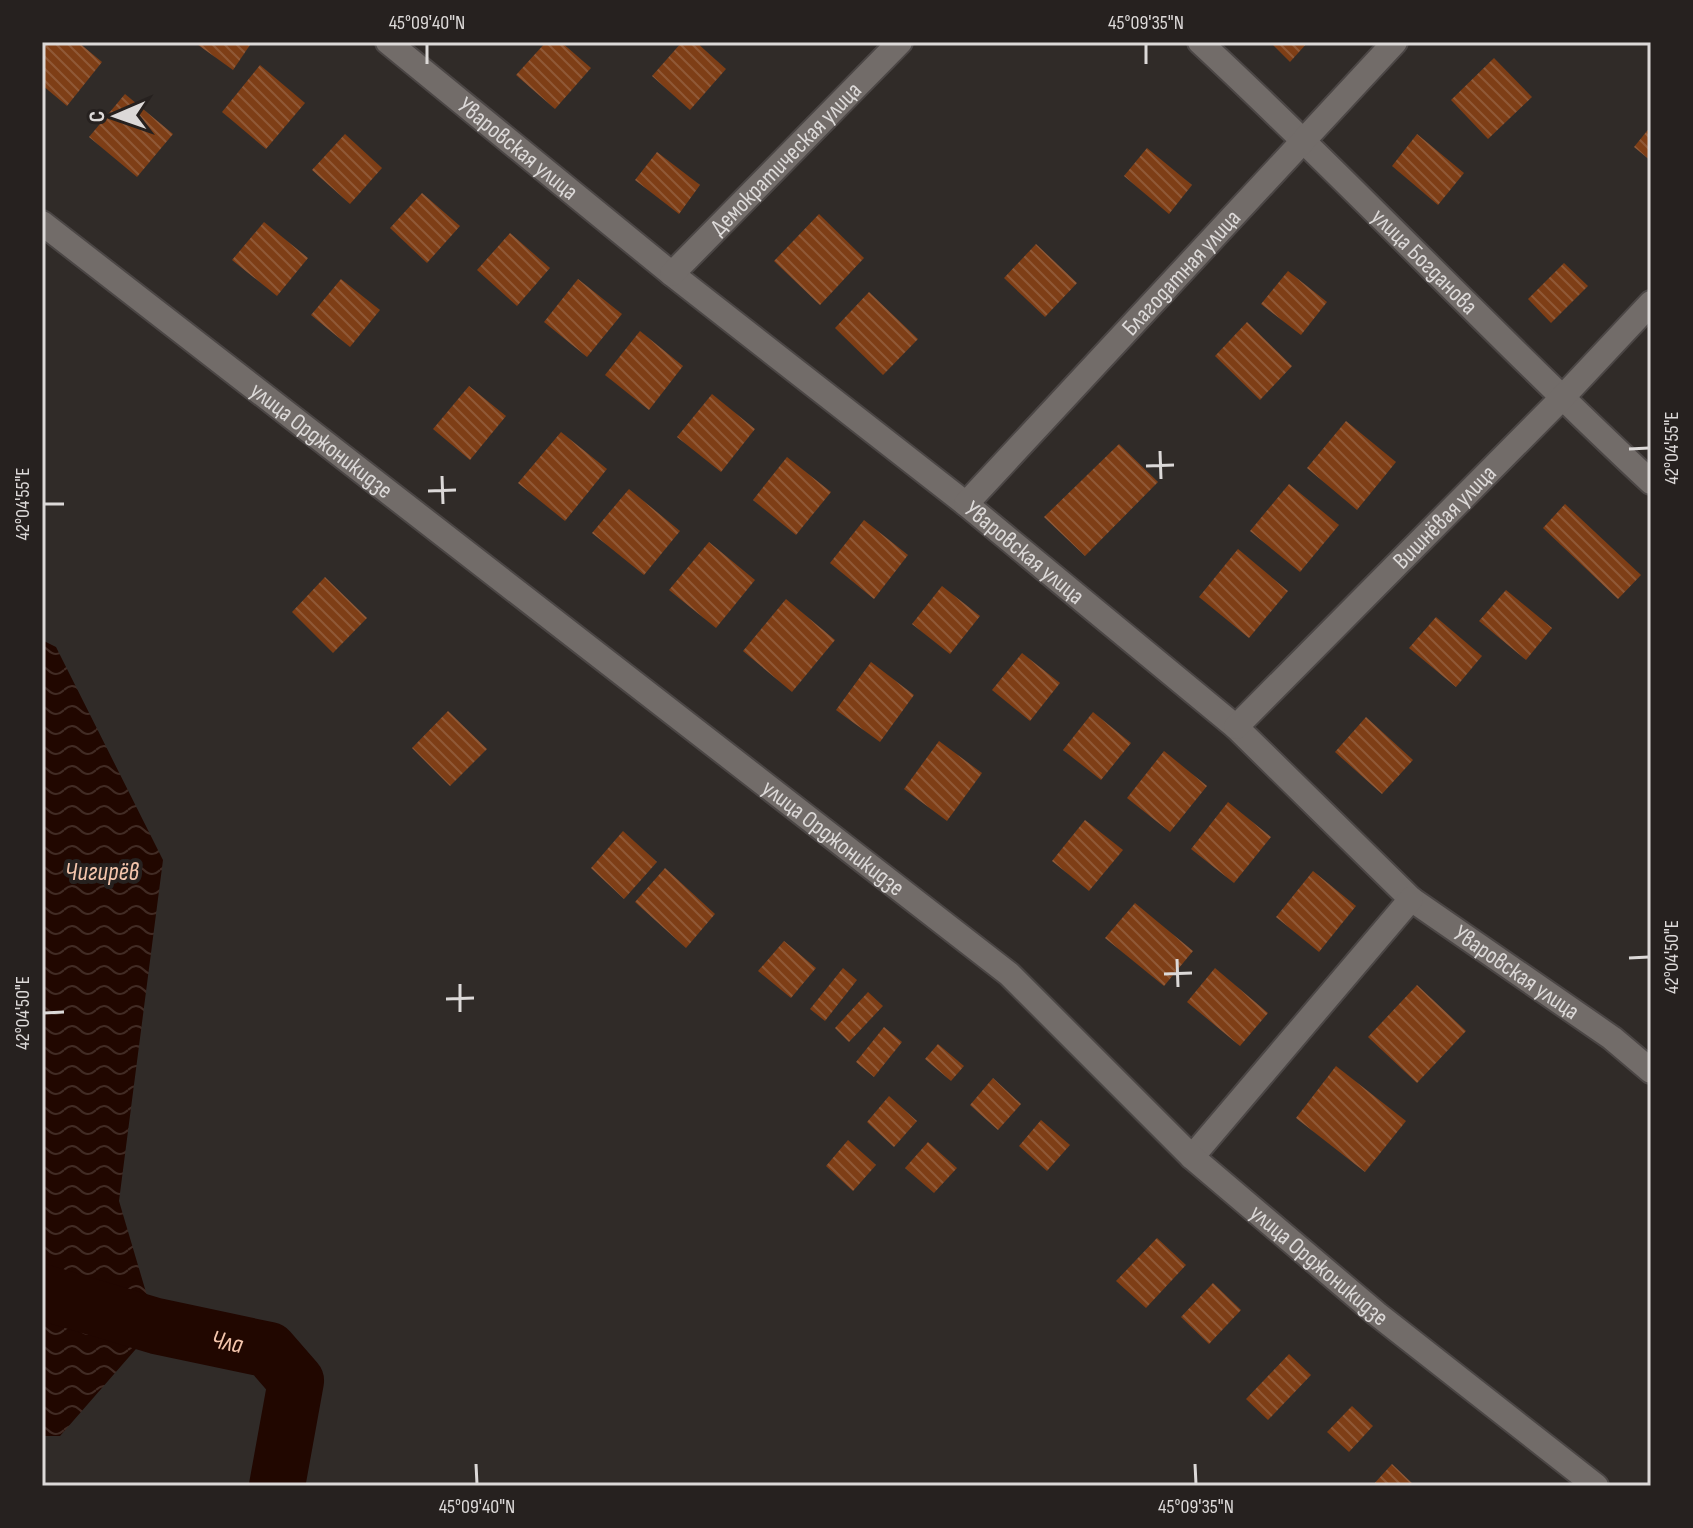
<svg xmlns="http://www.w3.org/2000/svg" width="1693" height="1528" font-family="'Sofia Sans Condensed',sans-serif">
  <style>
    .water { fill: url(#water-waves) }
    .lines { fill: none; stroke-linecap: round; stroke-linejoin: round }
    .river { stroke: #210700; stroke-width: 56 }
    .building { fill: url(#building-back-hatch) }
    .street-casing { stroke: #4b4645; stroke-width: 28 }
    .secondary-casing { stroke: #4b4645; stroke-width: 28 }
    .street { stroke: #726c69; stroke-width: 24 }
    .secondary { stroke: #726c69; stroke-width: 24 }
    .ticks { fill: none; stroke: #dcd9d8; stroke-width: 3 }
    .labels { text-anchor: middle; stroke-width: 8; stroke-linejoin: round; paint-order: stroke }
    .street-label { font-size: 24px; fill: #dcd9d8; stroke: #26211f }
    .water-label { font-size: 26px; font-style: italic; fill: #f4c5ac; stroke: #26211f }
    .neatline { fill: none; stroke: #dcd9d8; stroke-width: 3 }
    .ticks-label { font-size: 20px; text-anchor: middle; fill: #dcd9d8 }
  </style>
  <defs>
    <pattern id="water-waves" width="16" height="10" patternUnits="userSpaceOnUse" patternTransform="scale(2)"><rect width="16" height="10" fill="#210700"/><path d="M0 5q4-4 8 0t8 0" fill="none" stroke="#412b24"/></pattern>
    <pattern id="building-back-hatch" width="6" height="6" patternUnits="userSpaceOnUse" patternTransform="scale(2)"><rect width="6" height="6" fill="#7e3e16"/><path d="M-1 5l2 2M0 0l6 6M5-1l2 2" fill="none" stroke="#905937"/></pattern>
  </defs>
  <rect width="100%" height="100%" fill="#302b28"/>
  <path class="water" d="M42,640l14,7 107,213 -44,341 37,125 -96,110h-18z"/>
  <g class="lines">
    <path class="river" id="s1" d="M42,1292l114,34 113,24 27,31 -19,105"/>
  </g>
  <g class="building">
    <path d="M42,42h36l24,20 -35,44 -25,-21z"/>
    <path d="M194,42h58l-19,28z"/>
    <path d="M546,42h15l30,26 -36,41 -39,-34z"/>
    <path d="M682,42h14l30,27 -36,41 -38,-34z"/>
    <path d="M1270,42h38l-18,20z"/>
    <path d="M1494,58l38,39 -44,42 -37,-39z"/>
    <path d="M260,65l45,38 -39,46 -44,-37z"/>
    <path d="M125,94l48,40 -36,43 -48,-40z"/>
    <path d="M1651,126v35l-17,-14z"/>
    <path d="M345,134l37,34 -32,36 -38,-34z"/>
    <path d="M1417,134l47,39 -26,32 -46,-39z"/>
    <path d="M1147,148l45,37 -23,29 -45,-38z"/>
    <path d="M657,152l43,33 -21,29 -44,-34z"/>
    <path d="M422,193l38,33 -33,37 -37,-35z"/>
    <path d="M819,214l45,44 -44,47 -46,-44z"/>
    <path d="M264,222l44,36 -31,38 -45,-36z"/>
    <path d="M510,233l40,35 -33,38 -40,-36z"/>
    <path d="M1036,244l41,39 -32,34 -41,-39z"/>
    <path d="M1564,263l24,23 -37,37 -23,-24z"/>
    <path d="M1288,271l39,31 -26,33 -40,-31z"/>
    <path d="M341,279l39,31 -30,37 -39,-32z"/>
    <path d="M578,279l44,35 -35,43 -43,-35z"/>
    <path d="M869,292l49,47 -35,36 -48,-47z"/>
    <path d="M1247,322l45,44 -32,34 -45,-44z"/>
    <path d="M640,331l43,35 -34,44 -44,-35z"/>
    <path d="M469,386l37,30 -36,44 -37,-31z"/>
    <path d="M712,394l43,35 -34,43 -44,-35z"/>
    <path d="M1346,421l50,41 -39,48 -50,-42z"/>
    <path d="M561,432l46,37 -42,52 -47,-38z"/>
    <path d="M1119,444l39,38 -73,74 -41,-39z"/>
    <path d="M787,457l44,35 -35,43 -43,-35z"/>
    <path d="M1289,484l50,41 -39,47 -50,-41z"/>
    <path d="M629,489l51,42 -36,44 -52,-42z"/>
    <path d="M1565,504l76,71 -23,24 -75,-71z"/>
    <path d="M864,520l44,35 -34,44 -44,-36z"/>
    <path d="M709,542l46,38 -39,48 -47,-38z"/>
    <path d="M1238,549l50,42 -39,47 -50,-41z"/>
    <path d="M325,577l42,41 -34,35 -41,-41z"/>
    <path d="M942,586l38,30 -30,38 -38,-30z"/>
    <path d="M1506,590l46,38 -26,32 -47,-39z"/>
    <path d="M786,599l49,41 -43,52 -49,-41z"/>
    <path d="M1436,617l46,39 -26,31 -47,-39z"/>
    <path d="M1022,653l38,30 -30,38 -38,-31z"/>
    <path d="M871,662l43,33 -34,47 -44,-32z"/>
    <path d="M448,711l39,38 -37,37 -38,-38z"/>
    <path d="M1093,712l38,31 -30,37 -38,-30z"/>
    <path d="M1366,717l47,43 -31,34 -47,-42z"/>
    <path d="M939,741l43,32 -35,48 -43,-32z"/>
    <path d="M1164,751l43,35 -37,46 -43,-34z"/>
    <path d="M1228,802l43,35 -37,46 -43,-34z"/>
    <path d="M1085,820l38,30 -34,41 -37,-30z"/>
    <path d="M623,831l34,31 -33,37 -33,-31z"/>
    <path d="M665,868l50,46 -29,34 -51,-46z"/>
    <path d="M1313,871l43,35 -37,46 -43,-35z"/>
    <path d="M1135,903l58,48 -29,35 -59,-48z"/>
    <path d="M784,941l32,27 -25,30 -33,-27z"/>
    <path d="M843,968l14,12 -32,41 -15,-12z"/>
    <path d="M1215,968l53,45 -28,33 -53,-44z"/>
    <path d="M1417,985l49,46 -49,52 -49,-46z"/>
    <path d="M868,992l15,14 -34,36 -14,-14z"/>
    <path d="M884,1027l18,15 -28,35 -18,-15z"/>
    <path d="M938,1044l26,22 -13,15 -26,-22z"/>
    <path d="M1336,1066l70,55 -41,51 -69,-54z"/>
    <path d="M993,1078l28,26 -23,26 -28,-25z"/>
    <path d="M889,1096l28,25 -23,26 -27,-25z"/>
    <path d="M1041,1120l29,25 -23,26 -28,-25z"/>
    <path d="M848,1140l28,25 -23,26 -27,-25z"/>
    <path d="M928,1142l29,26 -23,25 -29,-25z"/>
    <path d="M1157,1238l29,27 -40,43 -30,-27z"/>
    <path d="M1213,1283l28,27 -32,34 -28,-27z"/>
    <path d="M1289,1354l22,21 -43,45 -22,-21z"/>
    <path d="M1352,1406l21,20 -24,26 -22,-20z"/>
    <path d="M1392,1464l23,22h-43z"/>
  </g>
  <g class="lines">
    <defs>
      <g id="street">
        <path id="s2" d="M388,42l284,232 294,230 270,223 175,172 201,139 39,33"/>
        <path id="s3" d="M1200,42c154,143 297,297 451,440"/>
        <path id="s4" d="M672,274l228,-232"/>
        <path id="s5" d="M966,504l429,-462"/>
        <path id="s6" d="M1236,727l325,-328 90,-96"/>
        <path d="M1192,1157l219,-258"/>
      </g>
      <g id="secondary">
        <path id="s7" d="M42,223l967,751 183,183 185,157 219,172"/>
      </g>
    </defs>
    <use href="#street" class="street-casing"/>
    <use href="#secondary" class="secondary-casing"/>
    <use href="#street" class="street"/>
    <use href="#secondary" class="secondary"/>
  </g>
  <path class="ticks" d="M427,44v20M1146,44v20M1629,449l20,-1M1160,451l1,28M1146,466l28,-1M442,476l1,28M428,491l28,-1M44,504h20M1629,958l20,-1M1177,959l1,28M1164,974l28,-1M460,984v28M446,999l28,-1M44,1013l20,-1M476,1464l1,20M1195,1464l1,20"/>
  <g class="labels">
    <g class="street-label">
      <text dy="8" stroke="none"><textPath href="#s2" startOffset="168">Уваровская улица</textPath></text>
      <text dy="8" stroke="none"><textPath href="#s4" startOffset="162">Демократическая улица</textPath></text>
      <text dy="8" stroke="none"><textPath href="#s3" startOffset="314">улица Богданова</textPath></text>
      <text dy="8" stroke="none"><textPath href="#s5" startOffset="316">Благодатная улица</textPath></text>
      <text dy="8" stroke="none"><textPath href="#s7" startOffset="354">улица Орджоникидзе</textPath></text>
      <text dy="8" stroke="none"><textPath href="#s6" startOffset="296">Вишнёвая улица</textPath></text>
      <text dy="8" stroke="none"><textPath href="#s2" startOffset="816">Уваровская улица</textPath></text>
      <text dy="8" stroke="none"><textPath href="#s7" startOffset="1002">улица Орджоникидзе</textPath></text>
      <text dy="8" stroke="none"><textPath href="#s2" startOffset="1464">Уваровская улица</textPath></text>
      <text dy="8" stroke="none"><textPath href="#s7" startOffset="1650">улица Орджоникидзе</textPath></text>
    </g>
    <g class="water-label">
      <text x="102" y="880">Чигирёв</text>
      <text dy="9" stroke="none"><textPath href="#s1" startOffset="192">Чла</textPath></text>
    </g>
  </g>
  <rect width="1693" height="1528" fill="none" stroke="#26211f" stroke-width="88"/>
  <g transform="translate(116 116) rotate(268)" stroke="#26211f" stroke-width="6" paint-order="stroke">
  <path d="M0-6L14 30L0 20L-14 30Z" fill="#dcd9d8"/>
  <text y="-12" font-size="22" font-weight="bold" text-anchor="middle" fill="#dcd9d8">С</text>
  </g>
  <rect x="44" y="44" width="1605" height="1440" class="neatline"/>
  <g class="ticks-label">
    <text x="427" y="29">45°09'40"N</text>
    <text x="1146" y="29">45°09'35"N</text>
    <text transform="translate(1671 448) rotate(-90)" y="7">42°04'55"E</text>
    <text transform="translate(22 504) rotate(-90)" y="7">42°04'55"E</text>
    <text transform="translate(1671 957) rotate(-90)" y="7">42°04'50"E</text>
    <text transform="translate(22 1013) rotate(-90)" y="7">42°04'50"E</text>
    <text x="477" y="1513">45°09'40"N</text>
    <text x="1196" y="1513">45°09'35"N</text>
  </g>
</svg>
